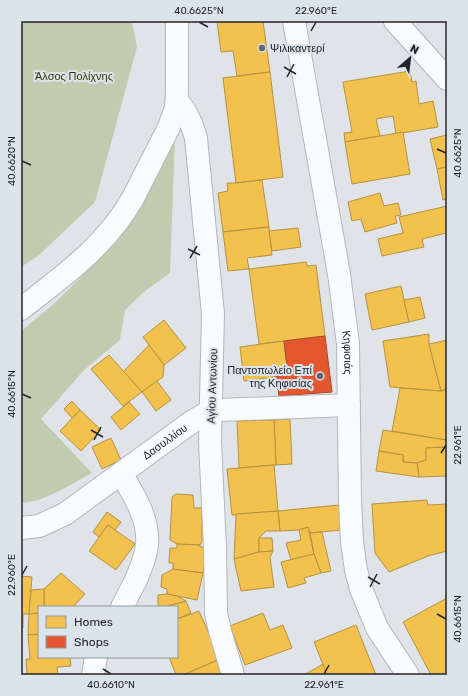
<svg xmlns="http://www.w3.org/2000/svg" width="468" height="696" font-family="Rubik,sans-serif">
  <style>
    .green { fill: #c1cbb0 }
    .homes { fill: #f2c14e; stroke: #b49243 }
    .shops { fill: #e4572e; stroke: #aa482c }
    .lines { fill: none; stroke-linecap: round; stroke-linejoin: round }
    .minor-casing { stroke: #b3b6b9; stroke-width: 24 }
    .tertiary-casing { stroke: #b3b6b9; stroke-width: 24 }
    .minor { stroke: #fafbfc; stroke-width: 22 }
    .tertiary { stroke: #fafbfc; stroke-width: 22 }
    .ticks { fill: none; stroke: #222528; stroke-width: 1.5 }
    .poi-dot { fill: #64686b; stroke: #dce4eb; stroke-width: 1.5 }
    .labels { text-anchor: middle; stroke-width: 4; stroke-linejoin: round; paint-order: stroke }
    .poi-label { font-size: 11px; fill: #222528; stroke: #dce4eb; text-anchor: start }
    .park-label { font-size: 11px; fill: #2e3805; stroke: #dce4eb }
    .street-label { font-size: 11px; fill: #222528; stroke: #dce4eb }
    .neatline { fill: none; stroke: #222528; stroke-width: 1.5 }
    .ticks-label { font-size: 10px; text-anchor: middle; fill: #222528 }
  </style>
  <rect width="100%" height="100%" fill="#e0e4e8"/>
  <g class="green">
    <path d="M21,21h111l5,26 -42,155 -57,54 -17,11z"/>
    <path d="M175,138l-5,135 -25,18 -20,19 -5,30 -36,30 -43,49 51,54c-21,11 -47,29 -71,30v-172l34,-28 55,-55 14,-16 16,-24z"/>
  </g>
  <g class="homes">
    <path d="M217,21h46l7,51 -33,4 -4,-25 -12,1z"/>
    <path d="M410,71l2,11 4,-1 3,23 14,-3 5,26 -42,7 -3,-18 -17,3 4,17 -35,6 -1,-9 8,-1 -9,-50z"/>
    <path d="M270,72l13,105 -47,6 -13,-105z"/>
    <path d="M403,132l7,42 -58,10 -7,-42z"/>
    <path d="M447,135v32l-10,2 -7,-30z"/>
    <path d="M447,167v32l-4,1 -6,-31z"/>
    <path d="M262,180l7,47 -46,5 -5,-39 10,-2 -1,-8h9z"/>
    <path d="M380,193l4,13 14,-3 3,12 -6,1 2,7 -32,9 -4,-13 -9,2 -4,-19z"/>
    <path d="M447,206v27l-25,6 2,8 -42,9 -4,-17 25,-6 -4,-16z"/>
    <path d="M269,227l3,28 -25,3 2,11 -21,2 -5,-39z"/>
    <path d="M298,228l3,19 -29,4 -3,-20z"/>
    <path d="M306,262l1,4 9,-1 9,71 -66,8 -10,-75z"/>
    <path d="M401,286l8,36 -37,8 -7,-36z"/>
    <path d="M420,297l5,21 -16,4 -5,-22z"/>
    <path d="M164,320l22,28 -22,17 -21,-28z"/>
    <path d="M429,334v10l12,47 -51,-4 -7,-46z"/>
    <path d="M447,340v49l-6,2 -12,-47z"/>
    <path d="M284,341l4,34 -44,6 -4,-34z"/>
    <path d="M149,345l15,20 -1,12 -21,15 -19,-20z"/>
    <path d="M109,355l33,37 -19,14 -32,-37z"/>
    <path d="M157,381l14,19 -15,11 -14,-19z"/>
    <path d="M400,388l41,3 6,-2 -1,51 -54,-9z"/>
    <path d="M72,401l8,9 -8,8 -8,-9z"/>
    <path d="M129,402l11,12 -19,16 -10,-13z"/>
    <path d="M80,410l21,20 -20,21 -21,-20z"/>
    <path d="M290,419l2,45 -16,1 -2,-45z"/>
    <path d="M274,420l2,45 -37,3 -2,-47z"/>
    <path d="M383,430l63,10 1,7 -21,1v12l-9,3 -14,-1v-7l-24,-4z"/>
    <path d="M111,438l10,22 -19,9 -10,-22z"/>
    <path d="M447,447v29l-28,1 -2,-14 9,-3v-12z"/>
    <path d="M379,451l24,4v7l14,1 2,14 -43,-6z"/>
    <path d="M274,465l4,46 -46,4 -5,-46z"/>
    <path d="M176,494l17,1 1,13h8v33l-2,4 -23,-1 -7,-4 2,-43z"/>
    <path d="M427,500l1,5 19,-1v47l-19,5 -39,16 -14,-19 -3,-49z"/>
    <path d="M339,505l3,25 -32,3 -2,-6 -9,3 -19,1 -2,-20z"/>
    <path d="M278,511l2,20h-14l-7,7v14l-25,7 2,-45z"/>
    <path d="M107,512l14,10 -6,8 -7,-5 -9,12 -6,-5z"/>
    <path d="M108,525l27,19 -19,26 -27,-19z"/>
    <path d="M308,527l6,27 -23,6 -5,-17 15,-3 -2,-10z"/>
    <path d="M322,532l9,39 -10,2 -7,-19 -4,-21z"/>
    <path d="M259,538h13l1,13 -14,1z"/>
    <path d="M177,544l23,1v2h7l-4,26 -30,-4v-6h-4l1,-15h7z"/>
    <path d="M273,551l-3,6 4,30 -33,4 -7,-32 25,-7z"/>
    <path d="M314,554l7,19 -17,5 2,5 -18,5 -7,-26z"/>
    <path d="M173,569l30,4 -6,27 -30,-6v-5l-6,-2 1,-12z"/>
    <path d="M61,573l24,21 -12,13h-29v-18z"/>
    <path d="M21,576l11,1 -3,37h-6v14h-2z"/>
    <path d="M44,589v18h-5v6l-10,1 2,-24z"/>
    <path d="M167,594l10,2 9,5 -22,6h-6v-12z"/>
    <path d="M447,598v77h-16l-28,-53z"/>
    <path d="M186,601l5,12 -14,6v-12h-13z"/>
    <path d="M199,611l21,48 -37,16h-7l-7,-18h8v-38z"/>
    <path d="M39,613v21l-11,1 1,-21z"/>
    <path d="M263,613l7,17 13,-5 9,23 -47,17 -15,-39z"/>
    <path d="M356,625l20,50h-49l-13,-33z"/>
    <path d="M39,634v23h31l1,9 -14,1 1,8h-31l-1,-16h4l-2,-24z"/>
    <path d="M220,659l5,16h-42z"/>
    <path d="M323,664l4,11h-23z"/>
  </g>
  <path class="shops" d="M325,336l7,56 -53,4 -3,-20 12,-1 -4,-34z"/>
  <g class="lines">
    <defs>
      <g id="minor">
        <path d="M121,474c14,22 31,50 25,77 -2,10 -6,19 -10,29 -5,9 -9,18 -14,27"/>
        <path d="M93,675l3,-18"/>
      </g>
      <g id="tertiary">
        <path id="s1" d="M294,21l45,253 9,70 2,157 2,41 4,28 5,19 16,39 31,47"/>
        <path d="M395,21l52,58"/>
        <path d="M177,101c10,10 15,23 19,37l17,176 -3,128 5,105 1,66 4,18 13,44"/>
        <path d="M21,309c42,-33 85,-63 112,-111l36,-71 7,-19 1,-16v-71"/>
        <path id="s2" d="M21,528l18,-2 26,-12 128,-93 12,-7 15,-4 129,-5"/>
      </g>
    </defs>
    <use href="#minor" class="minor-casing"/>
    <use href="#tertiary" class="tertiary-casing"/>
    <use href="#minor" class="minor"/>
    <use href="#tertiary" class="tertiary"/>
  </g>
  <path class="ticks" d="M199,22l9,5M311,31l5,-9M284,67l12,7M287,77l7,-13M437,149l9,4M22,161l9,4M188,249l12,6M190,258l7,-12M22,394l9,4M91,430l12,7M94,440l7,-13M441,453l5,-8M22,575l5,-9M368,577l12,7M370,587l7,-13M437,614l9,5M103,669l8,5M324,674l5,-9"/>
  <g class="poi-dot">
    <circle cx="262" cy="48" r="4"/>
    <circle cx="320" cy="376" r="4"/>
  </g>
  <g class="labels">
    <g class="poi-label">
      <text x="270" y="52">Ψιλικαντερί</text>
      <text x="312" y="374" text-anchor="end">Παντοπωλείο Επί<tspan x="312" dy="13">της Κηφισίας</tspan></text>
    </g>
    <g class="park-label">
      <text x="74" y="80">Άλσος Πολίχνης</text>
    </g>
    <g class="street-label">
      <text dy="4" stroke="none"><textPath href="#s1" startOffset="336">Κηφισιάς</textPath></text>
      <text transform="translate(212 386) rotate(-88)" y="4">Αγίου Αντωνίου</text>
      <text dy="4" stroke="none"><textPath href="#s2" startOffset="170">Δασυλλίου</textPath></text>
    </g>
  </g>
  <rect width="468" height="696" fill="none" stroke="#dce4eb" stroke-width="44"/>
  <rect x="38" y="606" width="140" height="52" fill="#dce4eb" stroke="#92989d"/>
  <rect x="46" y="616" width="20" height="12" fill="#f2c14e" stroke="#92989d"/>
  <text x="74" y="626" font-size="12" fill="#222528">Homes</text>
  <rect x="46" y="636" width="20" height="12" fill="#e4572e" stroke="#92989d"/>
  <text x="74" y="646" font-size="12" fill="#222528">Shops</text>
  <g transform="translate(410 58) rotate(28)" stroke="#dce4eb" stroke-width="3" paint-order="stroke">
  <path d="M0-3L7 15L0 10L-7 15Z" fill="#222528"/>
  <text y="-6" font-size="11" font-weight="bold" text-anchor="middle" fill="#222528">N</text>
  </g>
  <rect x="22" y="22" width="424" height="652" class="neatline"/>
  <g class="ticks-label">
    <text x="199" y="14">40.6625°N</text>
    <text x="316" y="14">22.960°E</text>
    <text transform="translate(457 153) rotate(-90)" y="4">40.6625°N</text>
    <text transform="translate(11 161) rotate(-90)" y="4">40.6620°N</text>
    <text transform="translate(11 394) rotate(-90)" y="4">40.6615°N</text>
    <text transform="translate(457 445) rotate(-90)" y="4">22.961°E</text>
    <text transform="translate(11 575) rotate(-90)" y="4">22.960°E</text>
    <text transform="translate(457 619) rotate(-90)" y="4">40.6615°N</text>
    <text x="111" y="688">40.6610°N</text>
    <text x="324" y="688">22.961°E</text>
  </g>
</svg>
